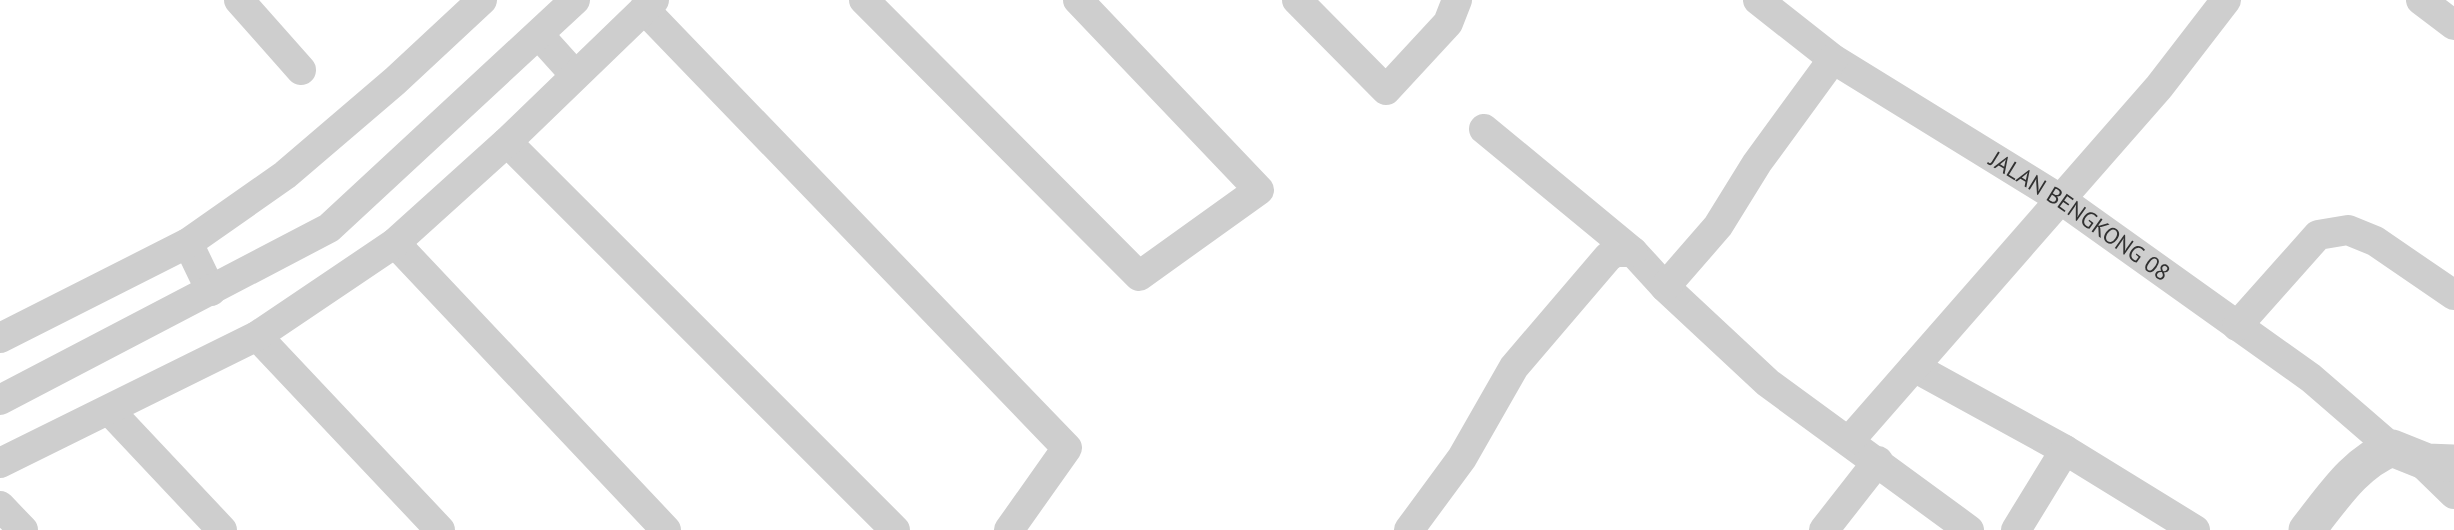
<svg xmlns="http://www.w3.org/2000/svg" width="2454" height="530" font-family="'PT Sans',sans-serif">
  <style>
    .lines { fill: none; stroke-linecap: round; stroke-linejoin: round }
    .minor { stroke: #cecece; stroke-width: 30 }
    .tertiary { stroke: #cecece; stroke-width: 37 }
    .labels { text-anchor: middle; stroke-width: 7; stroke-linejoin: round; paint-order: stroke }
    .street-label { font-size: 23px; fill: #313131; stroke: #fff }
  </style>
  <rect width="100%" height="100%" fill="#fff"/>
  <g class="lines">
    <g class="minor">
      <path d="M239,0l62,70"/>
      <path d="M864,0l275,276 120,-86 -181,-190"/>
      <path d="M1297,0l89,90 62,-67 9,-23"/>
      <path id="s1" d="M1758,0l75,59 227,140 251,179 81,70"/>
      <path d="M2421,0l33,25"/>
      <path d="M644,9l423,439 -58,82"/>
      <path d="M539,35l36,40"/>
      <path d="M1484,129l149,123 32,35 103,96 201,147"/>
      <path d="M507,142l388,388"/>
      <path d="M188,243l23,48"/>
      <path d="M395,243l271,287"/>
      <path d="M1665,287l53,-61 39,-63 76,-104"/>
      <path d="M2237,326l81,-91 30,-5 27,11 79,54"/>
      <path d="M257,336l183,194"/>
      <path d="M0,338l188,-95 97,-68 110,-94 87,-81"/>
      <path d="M1914,367l151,83"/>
      <path d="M0,400l329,-172 246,-228"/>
      <path d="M109,410l113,120"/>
      <path d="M1850,440l309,-353 67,-87"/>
      <path d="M2416,457l38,37"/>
      <path d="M0,463l257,-127 138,-93 112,-101 147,-142"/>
      <path d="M0,506l23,24"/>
      <path d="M1409,530l53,-72 52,-91 94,-110 7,-5h18"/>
      <path d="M1824,530l54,-69"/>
      <path d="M2016,530l49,-80 130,80"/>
    </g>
    <path class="tertiary" d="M2307,530c25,-31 47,-67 85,-82l35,14 27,1"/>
  </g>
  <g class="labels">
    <g class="street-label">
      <text dy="8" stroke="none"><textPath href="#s1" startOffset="388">JALAN BENGKONG 08</textPath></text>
    </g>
  </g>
</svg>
